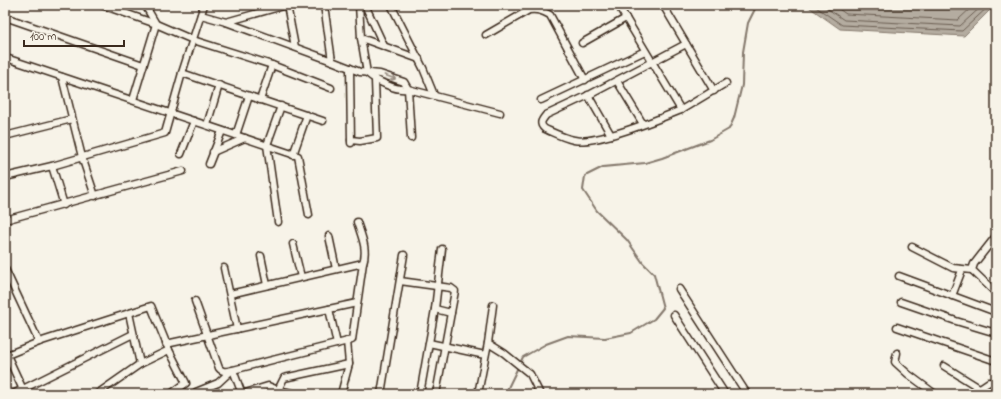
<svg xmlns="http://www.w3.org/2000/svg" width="1001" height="399" font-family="'Indie Flower',sans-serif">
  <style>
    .water { fill: #b4aca0; stroke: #84786c }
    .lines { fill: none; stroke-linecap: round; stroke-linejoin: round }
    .shore { stroke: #6b5e52; stroke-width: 1 }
    .stream { stroke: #84786c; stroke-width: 2 }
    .minor-casing { stroke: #3b2a1e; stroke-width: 9 }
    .minor { stroke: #f7f3e8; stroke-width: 6 }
    .oneway { stroke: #998e83 }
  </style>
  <rect width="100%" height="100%" fill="#f7f3e8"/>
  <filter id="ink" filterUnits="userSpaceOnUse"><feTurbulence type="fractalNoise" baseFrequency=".025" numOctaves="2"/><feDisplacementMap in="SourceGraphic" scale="8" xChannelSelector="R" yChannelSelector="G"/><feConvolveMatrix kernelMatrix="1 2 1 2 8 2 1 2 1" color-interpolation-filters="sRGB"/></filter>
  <g filter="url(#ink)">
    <path class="water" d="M806,5h189l-31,31 -124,-7z"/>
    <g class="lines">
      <g class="shore">
        <path d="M813,5l29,20 120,6 28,-26"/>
        <path d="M822,5l22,15 116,6 23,-21"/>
        <path d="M833,5l13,9 112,6 16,-15"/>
      </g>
      <path class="stream" d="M505,394l18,-37 23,-13 22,-8 37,2 26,-5 23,-14 9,-11 -9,-34 -11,-11 -16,-23 -30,-29 -14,-21 2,-14 18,-9 42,-4 17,-5 48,-18 19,-11 5,-11 8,-33 1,-33 5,-29 9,-18"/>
      <defs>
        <g id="minor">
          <path d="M102,5l54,19 37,16 79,25 59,23"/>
          <path d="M287,5l8,42"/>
          <path d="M359,5l2,33 6,35c9,8 29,18 41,16l92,24"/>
          <path d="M365,5l19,41"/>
          <path d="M391,5l32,63 11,27"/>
          <path d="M618,5l63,105 45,-27"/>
          <path d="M663,5l51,86"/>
          <path d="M201,15l25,7 106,39 -8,-56"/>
          <path d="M5,17l138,48"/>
          <path d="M226,22l60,-17"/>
          <path d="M486,35l43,-25c9,-1 14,1 21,5l35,65"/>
          <path d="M361,38l58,21"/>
          <path d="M582,43l44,-25"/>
          <path d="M332,61l28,11 20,2 24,8 4,7 3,49"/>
          <path d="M5,63l4,-4 289,97 11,59"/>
          <path d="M350,68l1,75"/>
          <path d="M182,73l141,48"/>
          <path d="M62,77l20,80 13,39"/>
          <path d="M617,81l26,43"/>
          <path d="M588,95l23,40"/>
          <path d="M133,100l23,-76 -11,-19"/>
          <path d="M260,100l12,-35"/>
          <path d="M541,100l104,-49"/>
          <path d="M681,110c-22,9 -86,35 -107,30 -10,-2 -20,-7 -29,-11 -6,-5 -4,-8 1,-14l45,-21 95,-50"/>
          <path d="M207,125l12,-40"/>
          <path d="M236,135l13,-39"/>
          <path d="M5,136l67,-17"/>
          <path d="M351,140l9,1 17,-3 -2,-58"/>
          <path d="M213,152l32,-14"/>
          <path d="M181,154l13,-33"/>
          <path d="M293,155l14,-40"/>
          <path d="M209,164l13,-33"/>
          <path d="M52,166l12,39"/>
          <path d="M5,177l47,-11 113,-33 17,-60 22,-68"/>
          <path d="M5,220l178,-49"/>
          <path d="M278,222l-11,-77 14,-39"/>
          <path d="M357,222c4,13 11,27 6,41"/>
          <path d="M329,236l7,33"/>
          <path d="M996,236l-22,28 -2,6 24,23"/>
          <path d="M293,244l8,33"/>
          <path d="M912,247l41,21 19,2"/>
          <path d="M261,256l6,29"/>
          <path d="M224,268l13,61"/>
          <path d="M5,269l34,73"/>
          <path d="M899,276l97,36"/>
          <path d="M400,281l51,7 4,3 -19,103"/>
          <path d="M679,289l68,105"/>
          <path d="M230,294l133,-31 -11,77 -119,30 9,24"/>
          <path d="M952,296l10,-26"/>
          <path d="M195,301l24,67c4,5 8,3 14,2"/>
          <path d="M901,302l55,19 40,12"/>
          <path d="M329,309l8,35"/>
          <path d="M435,309l16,4"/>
          <path d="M129,313l11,51"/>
          <path d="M674,315l51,79"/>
          <path d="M897,327l99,34"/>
          <path d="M429,343l56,12"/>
          <path d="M488,343l16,10 26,21 10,20"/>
          <path d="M166,344l191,-41"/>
          <path d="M6,353l19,41"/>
          <path d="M897,353l-2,9 13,12 27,20"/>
          <path d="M7,355l32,-13 112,-36 18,44 17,33 -15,11"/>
          <path d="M944,366l45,28"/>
          <path d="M980,388l9,-6 7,1"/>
          <path d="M278,390l6,-12 65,-14"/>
          <path d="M196,392l22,-9 13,-12"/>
          <path d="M13,394l120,-60"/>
          <path d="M97,394l43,-30 29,-14"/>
          <path d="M242,394l26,-8 10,4 18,4"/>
          <path d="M341,394l8,-30 -2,-23"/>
          <path d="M381,394l23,-139"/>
          <path d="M420,394l15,-85 7,-60"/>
          <path d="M478,394l10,-51 5,-38"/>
        </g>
      </defs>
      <use href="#minor" class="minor-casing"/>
      <use href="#minor" class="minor"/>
    </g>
    <defs><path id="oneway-shaft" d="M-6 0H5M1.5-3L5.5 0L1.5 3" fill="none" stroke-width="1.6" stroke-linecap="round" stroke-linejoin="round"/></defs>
    <use class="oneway" href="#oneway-shaft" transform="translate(390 77) rotate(20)"/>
  </g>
  <rect width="1001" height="399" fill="none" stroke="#f7f3e8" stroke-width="20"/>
  <rect x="10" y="10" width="981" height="379" fill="none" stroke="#3b2a1e" stroke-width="1.5" filter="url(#ink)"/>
  <path d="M24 40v6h100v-6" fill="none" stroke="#3b2a1e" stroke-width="2"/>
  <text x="30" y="40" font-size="12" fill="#3b2a1e" stroke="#f7f3e8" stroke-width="3" paint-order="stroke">100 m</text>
</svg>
